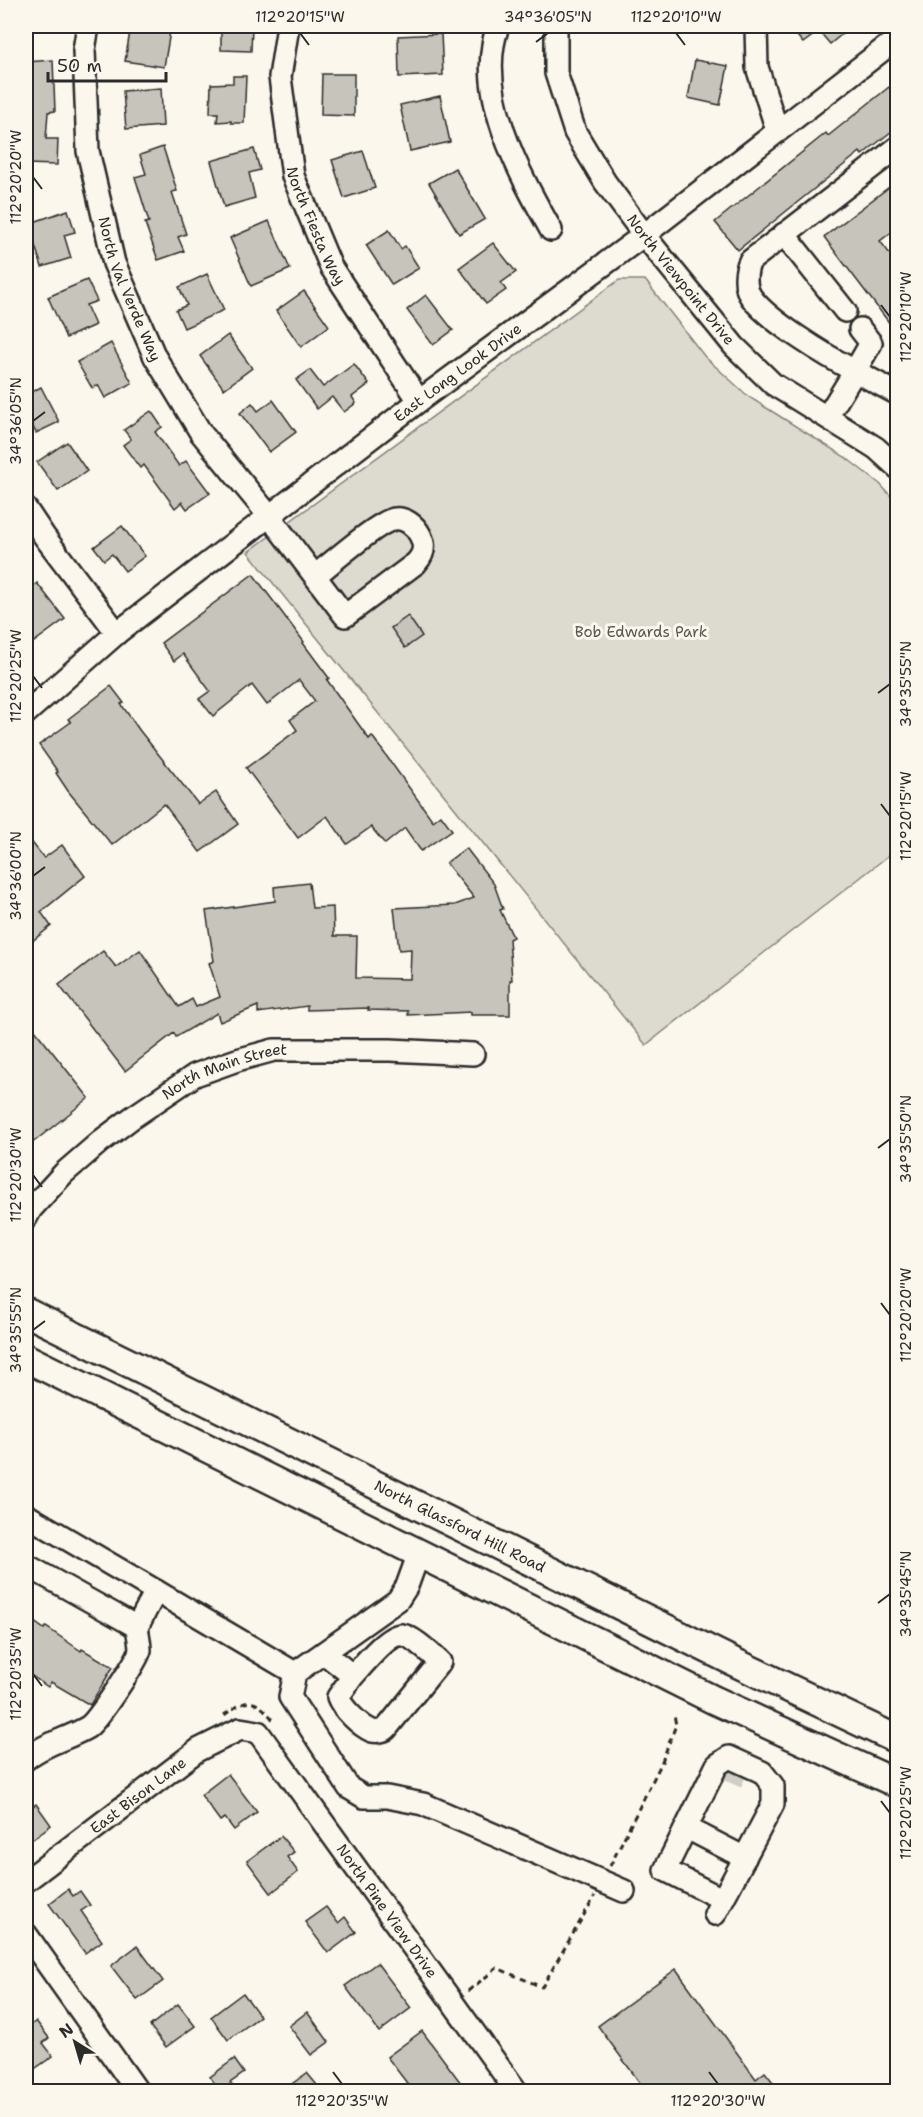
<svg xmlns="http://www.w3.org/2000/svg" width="923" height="2117" font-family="'Shantell Sans',sans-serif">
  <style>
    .green { fill: #dddad0; stroke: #84827e; stroke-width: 1.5 }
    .building { fill: #c7c4bc; stroke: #2b2b2b; stroke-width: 1.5 }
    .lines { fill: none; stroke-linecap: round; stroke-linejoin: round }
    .minor-tunnel { stroke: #d1cec5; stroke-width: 21; stroke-dasharray: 21 10; stroke-linecap: butt }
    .minor-casing { stroke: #2b2b2b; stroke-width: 26 }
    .major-casing { stroke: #2b2b2b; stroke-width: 32 }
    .path { stroke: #2b2b2b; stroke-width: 3; stroke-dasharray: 6 4.5; stroke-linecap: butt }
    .minor { stroke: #fbf7ec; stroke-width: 21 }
    .major { stroke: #fbf7ec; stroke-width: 27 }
    .ticks { fill: none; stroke: #2b2b2b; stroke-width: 2 }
    .labels { text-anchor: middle; stroke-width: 6; stroke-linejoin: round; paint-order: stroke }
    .street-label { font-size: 15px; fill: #2b2b2b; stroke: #fbf7ec }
    .park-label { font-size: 15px; fill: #585754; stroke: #fbf7ec }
    .neatline { fill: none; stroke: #2b2b2b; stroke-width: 2 }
    .ticks-label { font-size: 15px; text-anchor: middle; fill: #2b2b2b }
  </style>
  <rect width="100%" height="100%" fill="#fbf7ec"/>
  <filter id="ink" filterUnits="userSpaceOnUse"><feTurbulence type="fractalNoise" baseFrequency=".0167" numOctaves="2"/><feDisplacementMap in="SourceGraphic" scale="12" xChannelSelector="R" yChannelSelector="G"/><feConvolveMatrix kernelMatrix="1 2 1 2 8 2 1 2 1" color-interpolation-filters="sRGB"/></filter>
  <g filter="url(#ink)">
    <path class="green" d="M619,280h26l60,77 44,40 96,60 35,27 17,19v346l-251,196 -398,-493z"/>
    <g class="building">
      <path d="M131,26h40l-7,41 -39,-6z"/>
      <path d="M221,26h31l-1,25 -30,-1z"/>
      <path d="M789,26h63l-22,18 -11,-13 -16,12z"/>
      <path d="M441,34l2,41 -44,2 -1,-41z"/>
      <path d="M53,60l2,51 -7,1 -2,27h12l-1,26 -31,-1v-102z"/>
      <path d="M695,60l33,6 -8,39 -32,-7z"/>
      <path d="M322,74h32v42l-33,-1z"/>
      <path d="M233,76h13l-2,47h-13v-2l-14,1 1,-9h-8l1,-29 22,-1z"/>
      <path d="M889,87l8,10v30l-35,28 -2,-3 -122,98 -23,-28 111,-89 2,3z"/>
      <path d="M161,88l2,38 -37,3 -3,-38z"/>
      <path d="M440,96l10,46 -40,9 -10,-46z"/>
      <path d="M163,147l14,44 -5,1 14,42 -8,3 6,14 -26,9 -13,-37 4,-1 -14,-45 11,-3 -6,-19z"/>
      <path d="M254,149l6,21 -11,3 6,25 -31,9 -13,-46z"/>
      <path d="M363,151l12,37 -31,10 -12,-38z"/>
      <path d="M455,168l30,51 -26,15 -30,-51z"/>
      <path d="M897,181v47l-17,13 17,22v70l-73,-96z"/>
      <path d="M68,210l7,22 -11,3 7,23 -29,9 -14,-43z"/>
      <path d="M269,221l21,48 -39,17 -21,-48z"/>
      <path d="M389,230l12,19 4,-3 14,22 -27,17 -26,-40z"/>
      <path d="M493,243l23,29 -15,11 5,7 -20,14 -27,-36z"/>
      <path d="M207,274l17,36 -40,18 -8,-18 11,-5 -8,-18z"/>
      <path d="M87,280l10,21 -11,4 9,20 -29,13 -18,-41z"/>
      <path d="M304,291l25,35 -28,21 -25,-36z"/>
      <path d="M426,295l27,35 -20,15 -26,-35z"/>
      <path d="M228,335l24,33 -28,21 -24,-33z"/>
      <path d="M111,343l21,40 -27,15 -7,-13 -6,3 -15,-26z"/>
      <path d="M354,364l15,20 -17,13 4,6 -12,9 -12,-15 -15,12 -21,-29 14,-10 13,17z"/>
      <path d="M41,387l18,35 -23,11 -10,-21v-17z"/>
      <path d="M273,400l23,32 -27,20 -29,-39 12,-10 6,8z"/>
      <path d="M151,411l11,16 -7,5 24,34 7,-5 24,32 -23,16 -5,-7 -7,6 -31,-43 -4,3 -17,-23 8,-6 -7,-9z"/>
      <path d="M67,442l20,29 -29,20 -21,-29z"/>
      <path d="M122,526l23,30 -20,15 -13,-17 -8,6 -10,-13z"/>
      <path d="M253,574l51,68 -1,1 26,35 -2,2 42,59 3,-3 61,85 8,-6 11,15 -31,21 -16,-23 -20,16 -14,-17 -24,17 -20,-28 -29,22 -52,-70 51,-38 -7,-10 25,-19 -16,-21 -32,25 -15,-20 -39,31 -14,-17 11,-8 -27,-37 -9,7 -13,-18z"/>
      <path d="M37,583l28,36 -31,23 -8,-11v-39z"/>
      <path d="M408,616l14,20 -17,12 -14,-20z"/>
      <path d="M111,686l13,17 -3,1 19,27 58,73 18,-12 22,32 -38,28 -36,-48 -52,41 -44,-54 -12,-18 2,-1 -19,-27 32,-23 -3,-3z"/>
      <path d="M26,835l18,23 18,-13 23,31 -44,36 10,14 -25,20z"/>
      <path d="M466,848l28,36 9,25 -3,1 13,27 -4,2 3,41h-2v35h-39v-3l-63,3v-4l-40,-1 1,-2 -62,2v-4l-49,7v-7l-38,16 -3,-9 -41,24 -2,-4 -49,38 -66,-86 44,-34 13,16 24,-17 39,57 13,-8 4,8 24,-10 -11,-34 5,-2 -8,-50 69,-10 -1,-14 35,-4 3,25 21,-1 1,29h23l-1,42 54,1 1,-30 -12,1 -5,-42 61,-3 19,-7 -28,-35z"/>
      <path d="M26,1019l63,79 -63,50z"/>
      <path d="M26,1616l18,13 2,-2 35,24 1,-2 31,18 -23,38 -39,-23 -3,5 -22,-15z"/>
      <path d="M228,1774l29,38 -23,18 -9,-12 -5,3 -19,-26z"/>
      <path d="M36,1804l15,21 -25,19v-33z"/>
      <path d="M281,1836l13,16 -7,5 11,15 -27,21 -24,-32z"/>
      <path d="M68,1889l5,7 7,-5 10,14 -9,6 21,30 -17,12 -36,-49z"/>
      <path d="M326,1907l12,16 7,-6 11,15 -28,21 -23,-31z"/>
      <path d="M137,1946l26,35 -26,19 -26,-34z"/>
      <path d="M377,1963l34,45 -32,24 -34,-46z"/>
      <path d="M676,1969l80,110 9,-7 15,19h-134l-48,-65z"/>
      <path d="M243,1993l17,23 -32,24 -17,-23z"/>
      <path d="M178,2004l17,22 -29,21 -16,-21z"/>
      <path d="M307,2012l22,30 -18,13 -22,-29z"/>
      <path d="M36,2021l13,17 -6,5 10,13 -20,14 -7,-10v-31z"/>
      <path d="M422,2031l45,60h-54l-26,-34z"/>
      <path d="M234,2059l10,14 -14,10 7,8h-17l-10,-14z"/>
      <path d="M307,2073l15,18h-40z"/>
    </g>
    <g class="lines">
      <path class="minor-tunnel" d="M728,1770l17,8"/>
      <defs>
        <g id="minor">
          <path id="s1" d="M88,26l-4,24 4,101 26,112 41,94 46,76 69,84 75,99 71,-53c8,-9 10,-17 4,-28 -5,-10 -16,-18 -26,-16 -16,3 -64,45 -79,57"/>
          <path id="s2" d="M288,26l-8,51 13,99 38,91 88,134"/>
          <path d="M498,26c-24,66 21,147 53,204"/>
          <path id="s3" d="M556,26v47l19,59 30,50 39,53 90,111 39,38 103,64 22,20"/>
          <path d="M756,26l1,41 20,63"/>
          <path d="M784,234l61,77"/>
          <path d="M860,329l11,14 -16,28 43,23"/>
          <path d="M827,417l28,-46c-27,-14 -87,-50 -104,-74 -7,-10 -6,-26 -1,-36l148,-114"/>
          <path d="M26,509l18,27 73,97"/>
          <path id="s4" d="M26,713l91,-80 302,-232 225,-166 254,-197"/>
          <path id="s5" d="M26,1218l5,-9 33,-36 37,-32 32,-24 62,-42 42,-15 37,-10h116l83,4"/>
          <path d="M26,1515l130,76 -19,36 -111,-62"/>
          <path d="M419,1553l-12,33 -9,14 -103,73 -5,24 59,91 15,9h23l36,7 201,87"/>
          <path d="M156,1591l139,82"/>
          <path d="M324,1653l29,23 -15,21c4,11 22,29 34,34 5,1 10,0 14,-2l54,-67c-8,-7 -29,-27 -38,-27 -13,-2 -40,31 -49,41"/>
          <path d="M26,1759c17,-15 42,-20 62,-32 9,-6 50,-67 52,-77 0,-7 -2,-16 -3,-23"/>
          <path d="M687,1828l58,30"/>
          <path id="s6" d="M26,1881l172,-131 42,-21 18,3 259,360"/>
          <path d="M715,1914l58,-110v-18l-11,-14 -33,-15 -12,8 -52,105 57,29"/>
          <path d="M26,1934l112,158"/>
        </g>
        <g id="major">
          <path id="s7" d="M26,1312l706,349 166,79"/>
          <path d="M26,1358l688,342 184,84"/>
        </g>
      </defs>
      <use href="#minor" class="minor-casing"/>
      <use href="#major" class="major-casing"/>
      <g class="path">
        <path d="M224,1715c22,-16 31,-19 49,5"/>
        <path d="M610,1866l51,-102 15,-39 -2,-10"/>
        <path d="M468,1991l29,-23 45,19 53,-91"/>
      </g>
      <use href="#minor" class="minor"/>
      <use href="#major" class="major"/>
    </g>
  </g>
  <path class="ticks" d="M300,33l9,12M676,33l9,12M536,42l12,-9M33,177l9,12M881,305l9,12M33,421l12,-9M33,676l9,12M878,693l12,-9M881,804l9,12M33,876l12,-9M878,1148l12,-9M33,1175l9,12M881,1303l9,12M33,1330l12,-9M878,1603l12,-9M33,1674l9,12M881,1801l9,12M333,2072l9,12M709,2072l9,12"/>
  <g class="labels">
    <g class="street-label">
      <text dy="5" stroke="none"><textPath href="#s2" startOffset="206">North Fiesta Way</textPath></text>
      <text dy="5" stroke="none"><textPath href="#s3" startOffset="291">North Viewpoint Drive</textPath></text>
      <text dy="5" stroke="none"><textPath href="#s1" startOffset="270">North Val Verde Way</textPath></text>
      <text dy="5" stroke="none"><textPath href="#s4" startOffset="550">East Long Look Drive</textPath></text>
      <text dy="5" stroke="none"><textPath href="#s5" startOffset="252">North Main Street</textPath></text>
      <text dy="5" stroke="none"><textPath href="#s7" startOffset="484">North Glassford Hill Road</textPath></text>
      <text dy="5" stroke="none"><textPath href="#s6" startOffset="141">East Bison Lane</textPath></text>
      <text dy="5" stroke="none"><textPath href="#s6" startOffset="502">North Pine View Drive</textPath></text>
    </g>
    <g class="park-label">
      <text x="641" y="637">Bob Edwards Park</text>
    </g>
  </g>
  <rect width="923" height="2117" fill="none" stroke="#fbf7ec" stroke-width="66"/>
  <g transform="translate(75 2042) rotate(323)" stroke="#fbf7ec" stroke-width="4.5" paint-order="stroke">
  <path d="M0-4.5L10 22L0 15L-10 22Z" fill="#2b2b2b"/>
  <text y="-9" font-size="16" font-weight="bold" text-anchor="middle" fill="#2b2b2b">N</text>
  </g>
  <path d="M48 72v9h118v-9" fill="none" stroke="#2b2b2b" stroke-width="3"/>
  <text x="57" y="72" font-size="18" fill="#2b2b2b" stroke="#fbf7ec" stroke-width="4.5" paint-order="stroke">50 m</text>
  <rect x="33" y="33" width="857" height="2051" class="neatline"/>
  <g class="ticks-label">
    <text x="300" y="22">112°20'15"W</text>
    <text x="548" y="22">34°36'05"N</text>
    <text x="676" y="22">112°20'10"W</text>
    <text transform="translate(16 177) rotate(-90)" y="5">112°20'20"W</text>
    <text transform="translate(906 317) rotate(-90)" y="5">112°20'10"W</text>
    <text transform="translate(16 421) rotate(-90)" y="5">34°36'05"N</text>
    <text transform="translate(16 676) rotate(-90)" y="5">112°20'25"W</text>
    <text transform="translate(906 684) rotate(-90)" y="5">34°35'55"N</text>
    <text transform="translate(906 816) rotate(-90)" y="5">112°20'15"W</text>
    <text transform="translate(16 876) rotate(-90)" y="5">34°36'00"N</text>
    <text transform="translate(906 1139) rotate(-90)" y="5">34°35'50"N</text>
    <text transform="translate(16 1175) rotate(-90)" y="5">112°20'30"W</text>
    <text transform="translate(906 1315) rotate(-90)" y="5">112°20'20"W</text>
    <text transform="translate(16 1330) rotate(-90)" y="5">34°35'55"N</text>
    <text transform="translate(906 1594) rotate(-90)" y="5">34°35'45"N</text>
    <text transform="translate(16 1674) rotate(-90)" y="5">112°20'35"W</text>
    <text transform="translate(906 1813) rotate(-90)" y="5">112°20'25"W</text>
    <text x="342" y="2106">112°20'35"W</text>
    <text x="718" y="2106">112°20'30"W</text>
  </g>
</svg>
